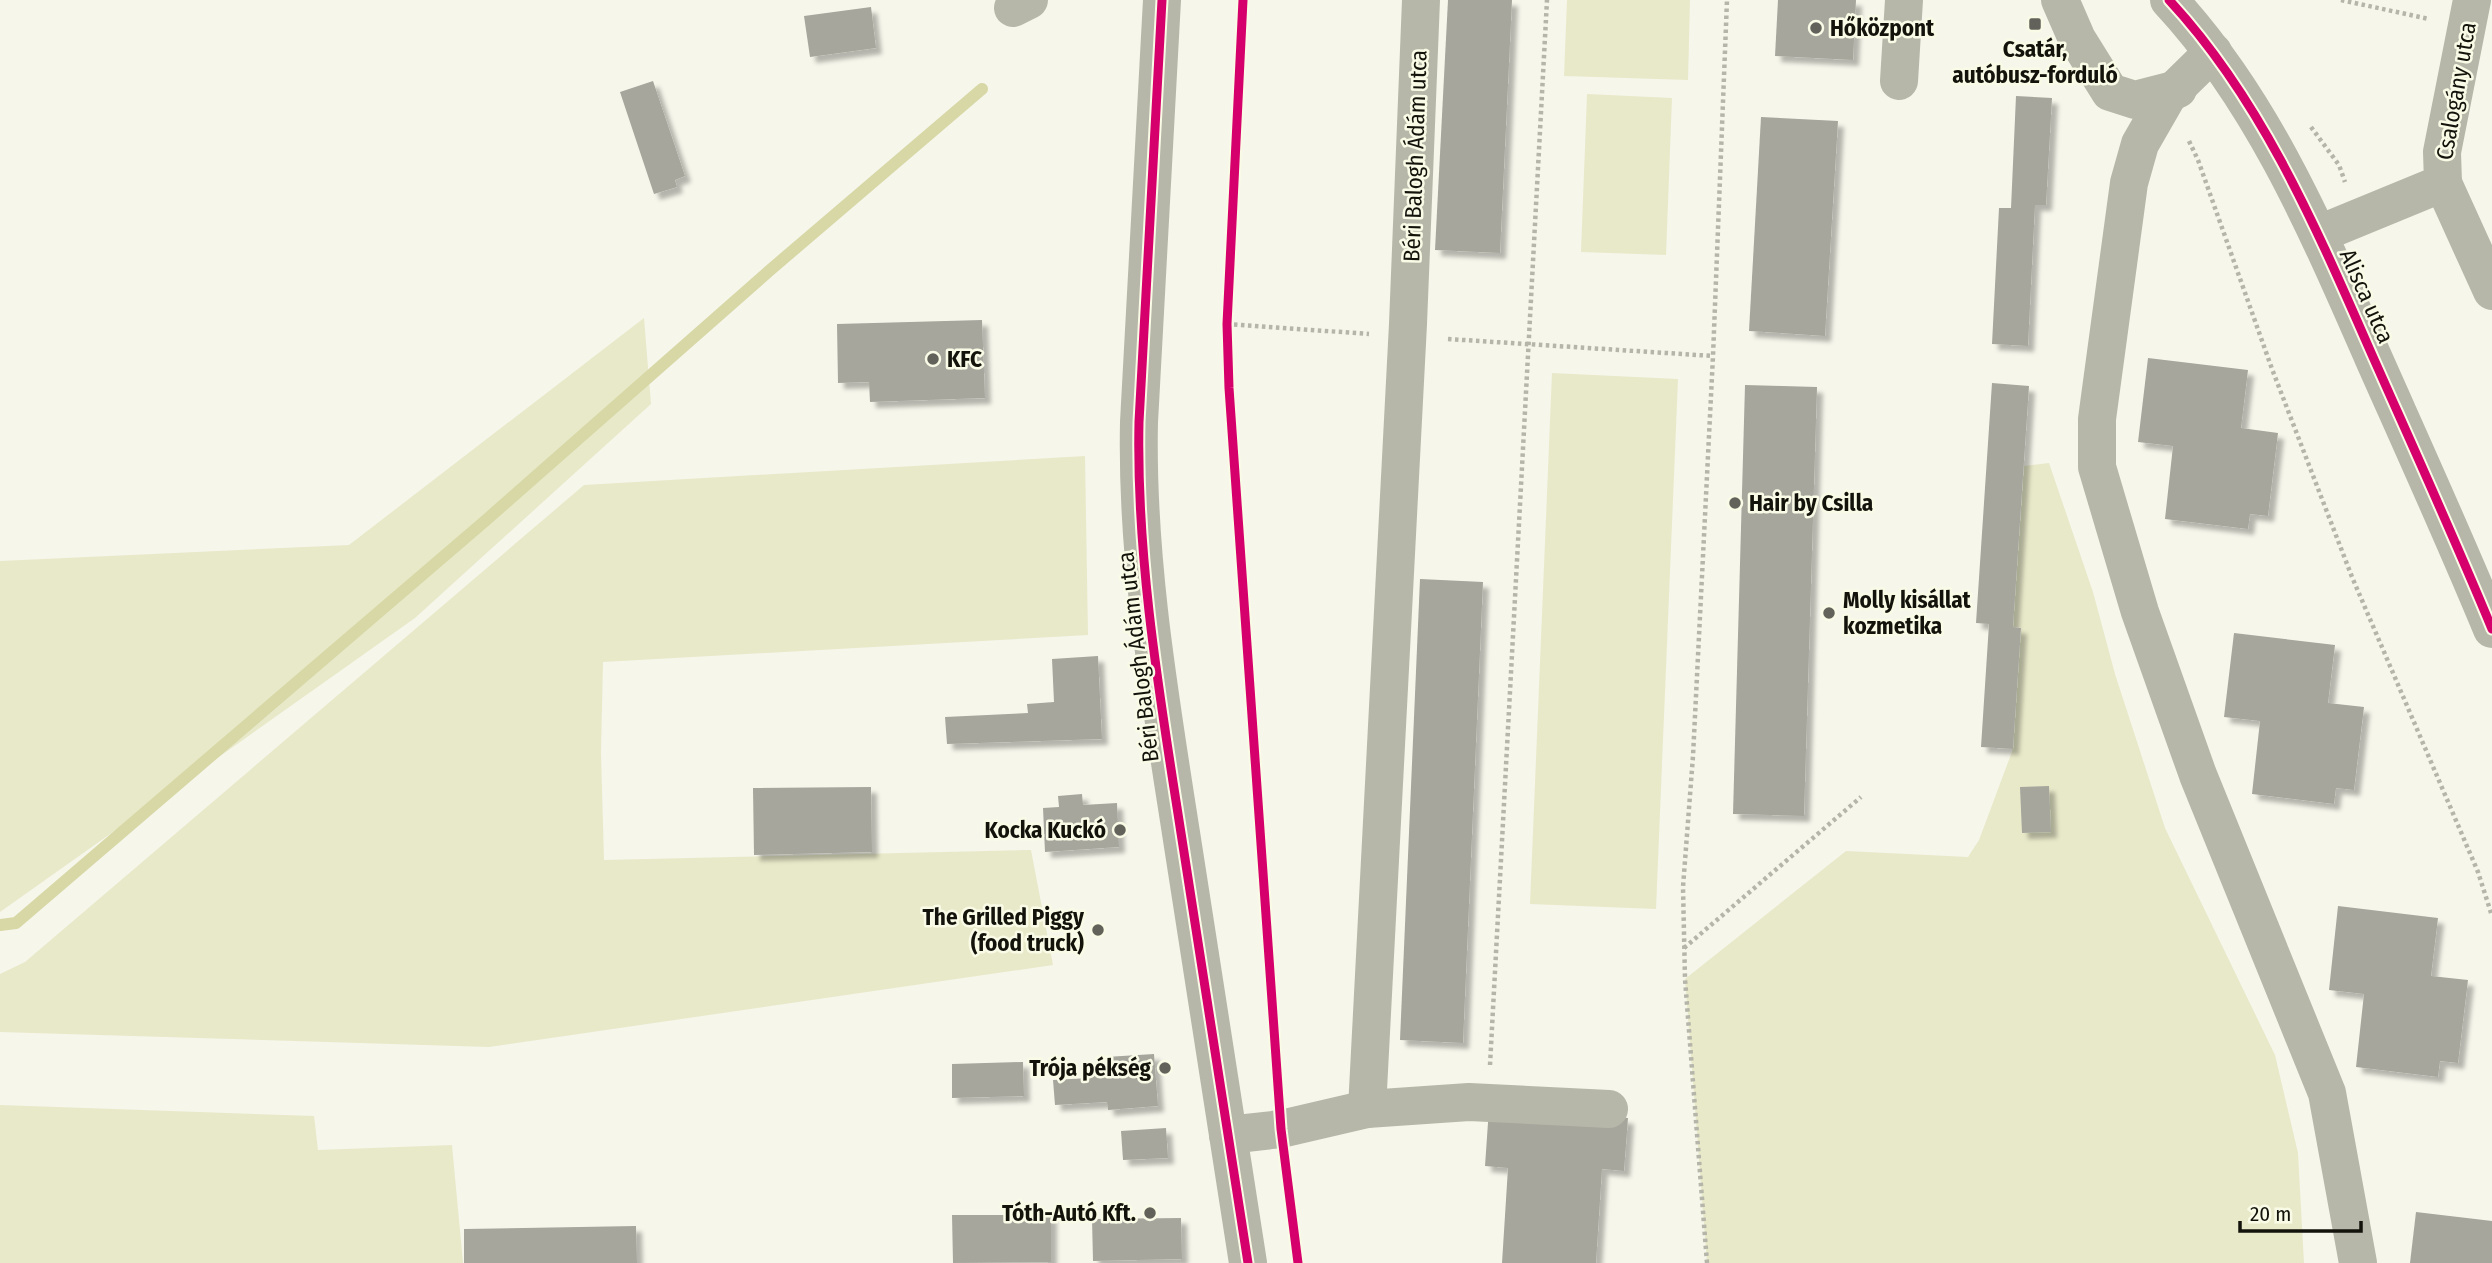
<svg xmlns="http://www.w3.org/2000/svg" width="2492" height="1263" font-family="'Fira Sans Condensed',sans-serif">
  <style>
    .green { fill: #e8e9c9 }
    .lines { fill: none; stroke-linecap: round; stroke-linejoin: round }
    .stream { stroke: #d7d8a6; stroke-width: 12 }
    .building { fill: #a6a69d; filter: url(#shadow) }
    .path { stroke: #b5b5aa; stroke-width: 4.5; stroke-dasharray: 3.5 3.5; stroke-linecap: butt }
    .minor { stroke: #b7b7a9; stroke-width: 38 }
    .cycleway-casing { stroke: #fafbe6; stroke-width: 13 }
    .cycleway { stroke: #d6006c; stroke-width: 9 }
    .poi-dot { fill: #62625a; stroke: #fafbe6; stroke-width: 2.5 }
    .labels { text-anchor: middle; stroke-width: 5; stroke-linejoin: round; paint-order: stroke }
    .poi-label { font-size: 23px; font-weight: bold; fill: #13130c; stroke: #fafbe6; text-anchor: start }
    .street-label { font-size: 23px; fill: #13130c; stroke: #fafbe6 }
  </style>
  <defs>
    <filter id="shadow"><feDropShadow dx="6" dy="6" stdDeviation="2" flood-color="#0004"/></filter>
  </defs>
  <rect width="100%" height="100%" fill="#f6f6eb"/>
  <g class="green">
    <path d="M1567,0h123l-2,80 -124,-4z"/>
    <path d="M1587,94l85,4 -6,157 -85,-3z"/>
    <path d="M644,318l7,86 -236,214 -415,294v-351l349,-16z"/>
    <path d="M1552,373l126,6 -22,530 -126,-5z"/>
    <path d="M1085,456l3,179 -485,27 -2,91 3,107 427,-10 22,115 -564,82 -489,-15v-58l25,-12 559,-477z"/>
    <path d="M2049,463l44,129 22,82 50,154 110,227 23,98 6,110h-597l-22,-284 161,-128 122,6 11,-17 34,-91 8,-121 -8,-1 11,-161z"/>
    <path d="M0,1105l314,11 4,34 134,-5 11,118h-463z"/>
  </g>
  <g class="lines">
    <path class="stream" d="M0,925l16,-2 469,-402 284,-250 213,-182"/>
  </g>
  <g class="building">
    <path d="M1448,0h64l-12,253 -65,-3z"/>
    <path d="M1778,0h78l-3,60 -78,-4z"/>
    <path d="M871,7l5,41 -66,9 -6,-41z"/>
    <path d="M653,81l32,95 -10,4 2,7 -23,7 -34,-102z"/>
    <path d="M2016,96l36,2 -6,107h-11l-7,141 -36,-2 7,-136h12z"/>
    <path d="M1761,117l77,4 -13,215 -76,-5z"/>
    <path d="M982,320l3,78 -115,4 -1,-20 -31,1 -1,-59z"/>
    <path d="M2148,358l100,12 -7,58 37,5 -10,83 -18,-2 -2,15 -83,-10 8,-73 -35,-4z"/>
    <path d="M1992,383l37,3 -16,241 8,1 -8,121 -32,-2 8,-123 -13,-1z"/>
    <path d="M1745,385l72,2 -13,429 -71,-2z"/>
    <path d="M1420,579l63,3 -20,461 -63,-3z"/>
    <path d="M2234,633l101,12 -7,58 36,4 -10,83 -18,-2 -2,16 -82,-10 8,-73 -36,-4z"/>
    <path d="M1098,656l4,83 -155,5 -2,-27 83,-4 -1,-9 27,-2 -2,-43z"/>
    <path d="M2049,786l2,46 -29,1 -2,-46z"/>
    <path d="M871,787l1,65 -118,3 -1,-67z"/>
    <path d="M1082,794l1,11 34,-2 2,44 -74,5 -2,-44 16,-1 -1,-11z"/>
    <path d="M2338,906l100,12 -7,58 37,4 -10,83 -18,-2 -2,16 -82,-10 8,-73 -35,-4z"/>
    <path d="M1154,1054l4,52 -50,4 -1,-8 -52,3 -2,-25 36,-2 -1,-6 19,-1 -1,-14z"/>
    <path d="M1023,1062l1,34 -72,2v-34z"/>
    <path d="M1489,1108l139,10 -4,53 -22,-2 -6,94h-94l6,-95 -23,-2z"/>
    <path d="M1166,1128l2,30 -45,2 -2,-29z"/>
    <path d="M2416,1212l76,9v42h-82z"/>
    <path d="M952,1215h99v47l-98,1z"/>
    <path d="M1181,1218l1,41 -89,2 -1,-42z"/>
    <path d="M636,1226l1,37h-173v-34z"/>
  </g>
  <g class="lines">
    <g class="path">
      <path d="M2341,0l88,19"/>
      <path d="M2311,127l28,38 6,17"/>
      <path d="M2189,141l9,19 74,209 80,208 126,295 14,44"/>
      <path d="M1227,324l142,10"/>
      <path d="M1448,339l265,17"/>
      <path d="M1684,948l177,-151"/>
      <path d="M1490,1065l57,-1065"/>
      <path d="M1707,1263l-22,-284 -2,-92 10,-131 20,-400 14,-356"/>
    </g>
    <g class="minor">
      <path d="M1162,0l-23,422c-3,137 21,276 42,411 22,143 45,287 67,430"/>
      <path d="M2060,0l17,39 33,53 25,8 43,-11"/>
      <path d="M2169,0c94,101 149,232 204,357 40,90 81,180 119,272"/>
      <path d="M1013,8l16,-8"/>
      <path d="M2213,52l-46,45 -27,47 -11,39 -32,236v48l43,145 58,163 129,318 31,170"/>
      <path d="M1899,81l5,-81"/>
      <path d="M2443,183l49,108"/>
      <path d="M2319,234l124,-51 -1,-31 30,-152"/>
      <path d="M1367,1109l41,-785 13,-324"/>
      <path d="M1228,1135l53,-6 86,-20 102,-7 140,7"/>
    </g>
    <defs>
      <g id="cycleway">
        <path d="M1162,0l-23,422c-3,137 21,276 42,411 22,143 45,287 67,430"/>
        <path d="M1243,0l-16,324 2,64 52,741 17,134"/>
        <path d="M2169,0c94,101 149,232 204,357 40,90 81,180 119,272"/>
      </g>
    </defs>
    <use href="#cycleway" class="cycleway-casing"/>
    <use href="#cycleway" class="cycleway"/>
  </g>
  <g class="poi-dot">
    <rect x="2028" y="17" width="14" height="14" rx="3.5"/>
    <circle cx="1816" cy="28" r="7"/>
    <circle cx="933" cy="359" r="7"/>
    <circle cx="1735" cy="503" r="7"/>
    <circle cx="1829" cy="613" r="7"/>
    <circle cx="1120" cy="830" r="7"/>
    <circle cx="1098" cy="930" r="7"/>
    <circle cx="1165" cy="1068" r="7"/>
    <circle cx="1150" cy="1213" r="7"/>
  </g>
  <g class="labels">
    <g class="poi-label">
      <text x="1830" y="36">Hőközpont</text>
      <text x="2035" y="57" text-anchor="middle">Csatár,<tspan x="2035" dy="26">autóbusz-forduló</tspan></text>
      <text x="947" y="367">KFC</text>
      <text x="1749" y="511">Hair by Csilla</text>
      <text x="1843" y="608">Molly kisállat<tspan x="1843" dy="26">kozmetika</tspan></text>
      <text x="1106" y="838" text-anchor="end">Kocka Kuckó</text>
      <text x="1084" y="925" text-anchor="end">The Grilled Piggy<tspan x="1084" dy="26">(food truck)</tspan></text>
      <text x="1151" y="1076" text-anchor="end">Trója pékség</text>
      <text x="1136" y="1221" text-anchor="end">Tóth-Autó Kft.</text>
    </g>
    <g class="street-label">
      <text transform="translate(2456 91) rotate(-80)" y="8">Csalogány utca</text>
      <text transform="translate(1415 156) rotate(-88)" y="8">Béri Balogh Ádám utca</text>
      <text transform="translate(2367 296) rotate(66)" y="8">Alisca utca</text>
      <text transform="translate(1138 657) rotate(-97)" y="8">Béri Balogh Ádám utca</text>
    </g>
  </g>
  <path d="M2240 1221v10h121v-10" fill="none" stroke="#13130c" stroke-width="3.5"/>
  <text x="2250" y="1221" font-size="21" fill="#13130c" stroke="#fafbe6" stroke-width="5" paint-order="stroke">20 m</text>
</svg>
